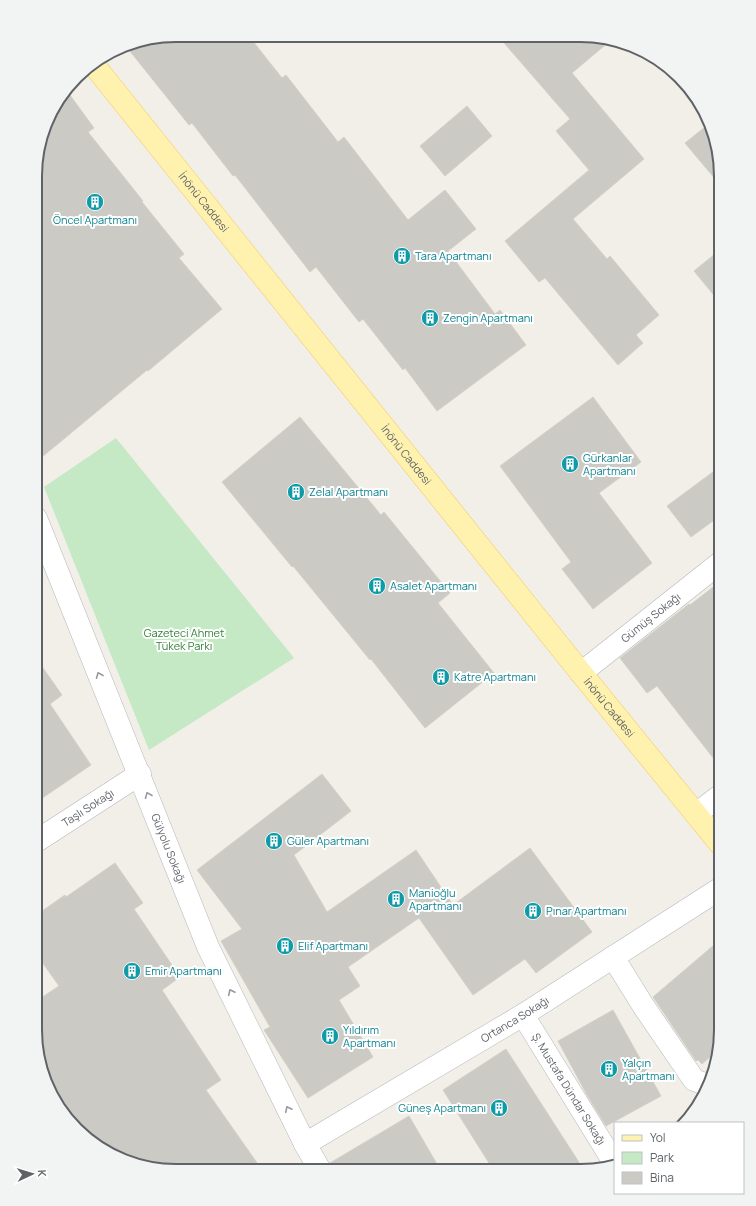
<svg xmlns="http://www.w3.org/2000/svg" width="756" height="1206" font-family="Manrope,sans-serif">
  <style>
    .green { fill: #c5e8c5 }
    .building { fill: #cccac5; stroke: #d6d1c6 }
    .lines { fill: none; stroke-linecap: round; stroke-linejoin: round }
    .minor-casing { stroke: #b5b8bc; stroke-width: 23 }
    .major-casing { stroke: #f2c960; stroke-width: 23 }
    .minor { stroke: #fff; stroke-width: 22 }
    .major { stroke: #fff2af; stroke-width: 22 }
    .oneway { stroke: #979a9d }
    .labels { text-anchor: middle; stroke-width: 4; stroke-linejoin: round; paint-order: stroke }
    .street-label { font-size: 11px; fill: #5f6368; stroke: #fff }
    .culture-label { font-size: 11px; fill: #0d838f; stroke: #fff; text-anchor: start }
    .park-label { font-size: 11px; fill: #348238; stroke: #fff }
    .rim { fill: none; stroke: #5f6368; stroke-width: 2 }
  </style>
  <rect width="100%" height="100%" fill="#f1efe8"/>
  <path class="green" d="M116,438l178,220 -145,92 -105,-263z"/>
  <g class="building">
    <path d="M176,35h72l34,43 4,-3 52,67 6,-5 64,83 37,-30 31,39 -28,22 47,63 5,-4 26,35 -89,66 -32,-43 -2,2 -40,-51 -4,3 -43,-55 -6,5 -75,-97 -2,1 -41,-53 -3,2 -64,-80z"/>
    <path d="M498,36h100l12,5 -38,32 72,86 -71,60 34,40 3,-3 49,59 -23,20 7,8 -25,22 -73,-87 -6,4 -34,-41 84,-71 -33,-39 14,-12z"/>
    <path d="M67,91l27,37 -6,4 55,69 -1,1 42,52 -5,4 43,51 -74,62 -1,-1 -111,92v-304l14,-44z"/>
    <path d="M467,106l25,30 -47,40 -25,-30z"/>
    <path d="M710,123l11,53v10l-36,-43z"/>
    <path d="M721,249v55l-27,-33z"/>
    <path d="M593,397l48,65 -42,31 53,70 -59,46 -31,-40 9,-7 -71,-96z"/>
    <path d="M300,417l81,98 3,-3 66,81 -12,10 56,70 -69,55 -54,-69 -1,1 -77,-94 -1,1 -70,-85z"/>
    <path d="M721,466v49l-30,22 -24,-31z"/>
    <path d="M721,581v187l-64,-82 -10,7 -27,-35 69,-54 1,1z"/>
    <path d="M36,658l26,37 -12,9 41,61 -56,38z"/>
    <path d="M322,774l29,37 -57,44 33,57 89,-62 37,55 77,-57 62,84 -56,41 -11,-14 -52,36 -54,-77 -71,49 12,19 -21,14 34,57 -65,41 -44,-68 6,-3 -49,-86 21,-12 -45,-59z"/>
    <path d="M115,863l28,40 -9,6 46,68 -18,13 59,90 -15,10 56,80h-104l-68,-28 -44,-58 -11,-54v-28l24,-16 -24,-34v-36l30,-21 1,2z"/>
    <path d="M721,939v100l-2,10 -17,15 -4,-4 -2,1 -43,-64z"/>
    <path d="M613,1010l48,86 -55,30 -19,-31 -29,-54z"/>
    <path d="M506,1049l78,121 -90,1 -51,-81z"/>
    <path d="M409,1116l32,55 -109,-1 -2,-7z"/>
  </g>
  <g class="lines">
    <defs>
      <g id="minor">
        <path id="s1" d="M36,518l172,429 97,197 15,26"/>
        <path id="s2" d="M581,673l140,-111"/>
        <path d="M696,814l25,-19"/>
        <path id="s3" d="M35,842l105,-68"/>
        <path d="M613,957l31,50 50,73 14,5"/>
        <path id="s4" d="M523,1015l92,149"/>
        <path id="s5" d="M305,1144l218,-129 198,-127"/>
      </g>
      <g id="major">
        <path id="s6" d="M93,64l488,609 140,172"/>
      </g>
    </defs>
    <use href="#minor" class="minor-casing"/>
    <use href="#major" class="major-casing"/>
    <use href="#minor" class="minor"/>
    <use href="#major" class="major"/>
  </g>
  <defs><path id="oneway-chevron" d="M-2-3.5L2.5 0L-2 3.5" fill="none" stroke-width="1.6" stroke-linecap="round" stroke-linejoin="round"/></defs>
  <g class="oneway">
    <use href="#oneway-chevron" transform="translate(99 675) rotate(-112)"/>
    <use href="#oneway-chevron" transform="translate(148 795) rotate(-112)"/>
    <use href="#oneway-chevron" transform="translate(231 992) rotate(-116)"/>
    <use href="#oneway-chevron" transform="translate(288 1109) rotate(-116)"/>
  </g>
  <defs>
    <symbol id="building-disc" viewBox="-11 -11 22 22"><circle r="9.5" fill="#0f9aa8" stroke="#fff"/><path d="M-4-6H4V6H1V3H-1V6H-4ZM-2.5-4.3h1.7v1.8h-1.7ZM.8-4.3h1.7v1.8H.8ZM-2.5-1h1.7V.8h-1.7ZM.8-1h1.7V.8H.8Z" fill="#fff"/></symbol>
  </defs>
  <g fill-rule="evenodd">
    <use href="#building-disc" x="85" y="192" width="20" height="20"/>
    <use href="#building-disc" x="392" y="246" width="20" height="20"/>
    <use href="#building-disc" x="420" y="308" width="20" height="20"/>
    <use href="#building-disc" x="560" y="454" width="20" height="20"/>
    <use href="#building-disc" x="286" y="482" width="20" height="20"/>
    <use href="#building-disc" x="367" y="576" width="20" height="20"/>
    <use href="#building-disc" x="431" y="667" width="20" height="20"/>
    <use href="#building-disc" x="264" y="831" width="20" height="20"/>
    <use href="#building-disc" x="386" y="889" width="20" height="20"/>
    <use href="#building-disc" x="523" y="901" width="20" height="20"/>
    <use href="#building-disc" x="275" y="936" width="20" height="20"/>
    <use href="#building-disc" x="122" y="961" width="20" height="20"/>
    <use href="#building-disc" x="320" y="1026" width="20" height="20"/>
    <use href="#building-disc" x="599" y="1059" width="20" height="20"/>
    <use href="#building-disc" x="489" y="1098" width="20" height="20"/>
  </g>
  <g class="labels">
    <g class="street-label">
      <text dy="4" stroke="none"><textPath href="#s6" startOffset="177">İnönü Caddesi</textPath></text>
      <text dy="4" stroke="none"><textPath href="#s6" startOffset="501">İnönü Caddesi</textPath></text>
      <text dy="4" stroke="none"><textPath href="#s2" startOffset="89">Gümüş Sokağı</textPath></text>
      <text dy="4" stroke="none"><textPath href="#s6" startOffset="825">İnönü Caddesi</textPath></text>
      <text dy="4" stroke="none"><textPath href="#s3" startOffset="63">Taşlı Sokağı</textPath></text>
      <text dy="4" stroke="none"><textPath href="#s1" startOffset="356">Gülyolu Sokağı</textPath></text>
      <text dy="4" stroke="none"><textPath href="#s5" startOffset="244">Ortanca Sokağı</textPath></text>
      <text dy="4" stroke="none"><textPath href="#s4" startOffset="87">Ş. Mustafa Dündar Sokağı</textPath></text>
    </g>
    <g class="culture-label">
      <text x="95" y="224" text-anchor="middle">Öncel Apartmanı</text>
      <text x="415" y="260">Tara Apartmanı</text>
      <text x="443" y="322">Zengin Apartmanı</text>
      <text x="583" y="462">Gürkanlar<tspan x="583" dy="13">Apartmanı</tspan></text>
      <text x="309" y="496">Zelal Apartmanı</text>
      <text x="390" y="590">Asalet Apartmanı</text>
      <text x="454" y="681">Katre Apartmanı</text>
      <text x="287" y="845">Güler Apartmanı</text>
      <text x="409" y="897">Manioğlu<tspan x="409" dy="13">Apartmanı</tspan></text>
      <text x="546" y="915">Pınar Apartmanı</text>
      <text x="298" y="950">Elif Apartmanı</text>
      <text x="145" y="975">Emir Apartmanı</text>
      <text x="343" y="1034">Yıldırım<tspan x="343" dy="13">Apartmanı</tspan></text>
      <text x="622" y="1067">Yalçın<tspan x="622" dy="13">Apartmanı</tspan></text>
      <text x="486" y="1112" text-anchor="end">Güneş Apartmanı</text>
    </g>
    <g class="park-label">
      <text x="184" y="637">Gazeteci Ahmet<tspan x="184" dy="13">Tükek Parkı</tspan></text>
    </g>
  </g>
  <path d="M0 0H756V1206H0ZM176 42H580A134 134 0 0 1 714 176V1030A134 134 0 0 1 580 1164H176A134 134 0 0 1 42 1030V176A134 134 0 0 1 176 42Z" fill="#f2f3f3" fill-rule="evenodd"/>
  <path class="rim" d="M176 42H580A134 134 0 0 1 714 176V1030A134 134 0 0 1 580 1164H176A134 134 0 0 1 42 1030V176A134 134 0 0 1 176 42Z"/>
  <rect x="614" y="1122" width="130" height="72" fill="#ffffff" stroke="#bfc1c3"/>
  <rect x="622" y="1135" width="20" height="6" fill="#fff2af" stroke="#bfc1c3"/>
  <text x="650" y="1142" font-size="12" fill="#5f6368">Yol</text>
  <rect x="622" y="1152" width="20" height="12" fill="#c5e8c5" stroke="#bfc1c3"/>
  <text x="650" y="1162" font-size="12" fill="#5f6368">Park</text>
  <rect x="622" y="1172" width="20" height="12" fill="#cccac5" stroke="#bfc1c3"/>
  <text x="650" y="1182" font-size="12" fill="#5f6368">Bina</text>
  <g transform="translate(32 1174) rotate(86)" stroke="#ffffff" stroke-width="3" paint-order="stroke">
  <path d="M0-3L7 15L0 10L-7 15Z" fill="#5f6368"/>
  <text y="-6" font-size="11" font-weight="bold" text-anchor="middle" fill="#5f6368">K</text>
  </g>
</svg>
